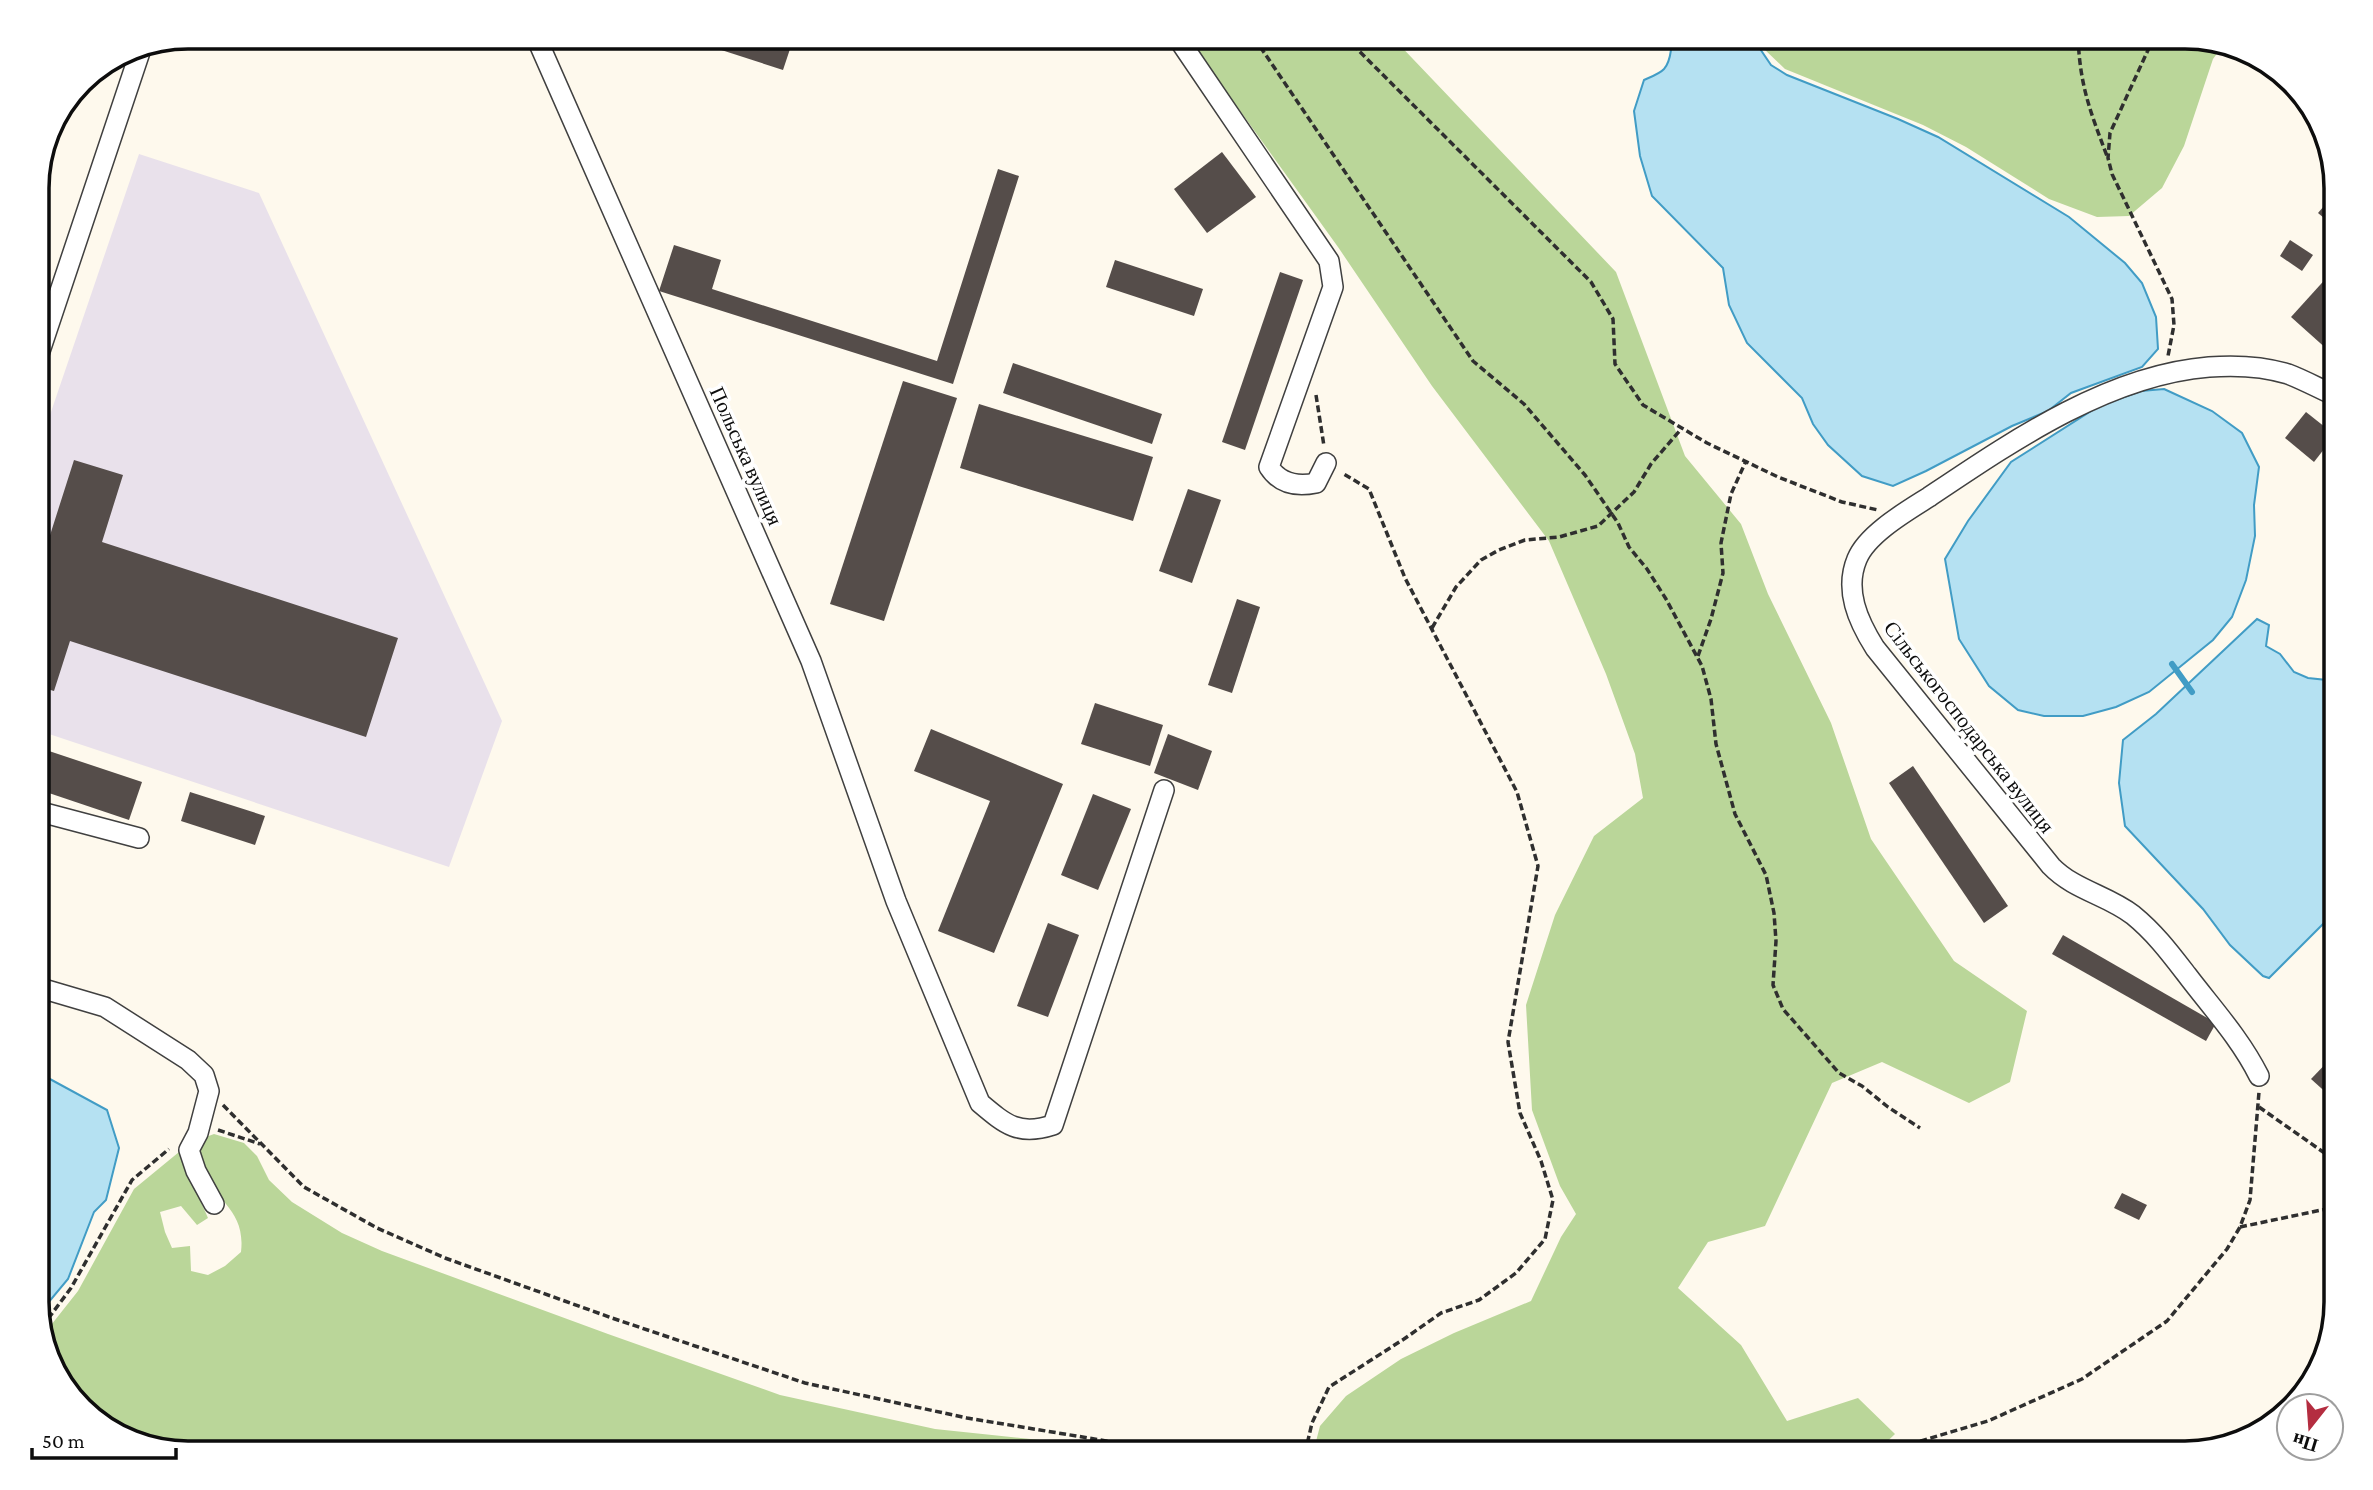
<svg xmlns="http://www.w3.org/2000/svg" width="2373" height="1490" font-family="'Crimson Pro',serif">
  <style>
    .industrial { fill: #e9e1eb }
    .forest { fill: #bad699 }
    .water { fill: #b5e1f2; stroke: #419cc5; stroke-width: 2 }
    .lines { fill: none; stroke-linecap: round; stroke-linejoin: round }
    .stream { stroke: #419cc5; stroke-width: 6 }
    .building { fill: #554d4a }
    .minor-casing { stroke: #404040; stroke-width: 22 }
    .path { stroke: #2f2f2f; stroke-width: 3.5; stroke-dasharray: 7 3.5; stroke-linecap: butt }
    .minor { stroke: #fff; stroke-width: 19 }
    .labels { text-anchor: middle; stroke-width: 7; stroke-linejoin: round; paint-order: stroke }
    .street-label { font-size: 21px; fill: #0d0d0d; stroke: #fff }
    .rim { fill: none; stroke: #0d0d0d; stroke-width: 3.5 }
  </style>
  <rect width="100%" height="100%" fill="#fef9ed"/>
  <path class="industrial" d="M139,154l120,39 243,528 -53,146 -412,-137v-277z"/>
  <g class="forest">
    <path d="M1187,37h205l224,235 69,184 56,68 27,70 63,129 40,116 83,122 73,50 -17,71 -41,21 -87,-41 -50,21 -67,143 -57,16 -30,46 63,57 46,76 71,-23 37,36 -20,19h-562l7,-27 26,-30 55,-37 53,-26 77,-32 30,-64 15,-23 -16,-28 -28,-76 -6,-105 29,-90 39,-79 49,-38 -8,-44 -29,-80 -57,-133 -117,-155 -94,-139z"/>
    <path d="M1757,37h428l36,11 -8,11 -29,87 -22,42 -33,28 -32,1 -48,-18 -83,-52 -43,-22 -138,-56 -22,-21z"/>
    <path d="M214,1134l30,9 13,13 12,24 23,22 50,31 40,18 226,83 172,61 155,34 105,11 72,13h-924l-84,-25 -47,-51 -13,-43 34,-43 56,-102 45,-37 29,66 -11,7 -16,-19 -21,6 5,20 7,16 18,-2 1,25 17,4 17,-9 16,-14c5,-43 -26,-50 -39,-83 -2,-7 -3,-15 -5,-22l9,-10z"/>
  </g>
  <g class="water">
    <path d="M1663,37h89l19,28 16,10 111,44 40,18 131,80 56,46 17,20 14,34 2,32 -16,18 -71,26 -23,18 -36,15 -86,45 -33,15 -31,-10 -34,-31 -15,-21 -11,-26 -55,-55 -18,-38 -6,-37 -71,-72 -12,-40 -6,-45 10,-31c18,-8 24,-9 27,-30z"/>
    <path d="M2164,389l48,22 30,22 17,34 -5,38 1,31 -9,44 -14,37 -19,23 -64,52 -33,15 -33,9h-39l-26,-6 -29,-24 -30,-47 -14,-80 23,-38 43,-59 88,-56 42,-15z"/>
    <path d="M2257,619l12,6 -3,21 14,8 14,18 14,6 28,3v230l-67,67 -6,-2 -33,-31 -27,-36 -78,-83 -6,-43 4,-43 33,-26z"/>
    <path d="M37,1072l70,38 12,38 -13,52 -12,12 -26,67 -30,36z"/>
  </g>
  <g class="lines">
    <path class="stream" d="M2172,664l20,28"/>
  </g>
  <g class="building">
    <path d="M681,37h113l-11,33z"/>
    <path d="M1222,152l34,45 -49,36 -33,-44z"/>
    <path d="M998,169l21,7 -66,208 -294,-93 15,-46 47,15 -9,29 225,72z"/>
    <path d="M2336,192v36l-18,-15z"/>
    <path d="M2290,240l23,15 -11,16 -22,-15z"/>
    <path d="M1115,260l88,29 -9,27 -88,-29z"/>
    <path d="M1280,272l23,8 -58,170 -23,-8z"/>
    <path d="M2330,274l6,6v63l-7,8 -38,-34z"/>
    <path d="M1013,363l149,51 -10,30 -149,-51z"/>
    <path d="M903,381l54,17 -73,223 -54,-17z"/>
    <path d="M979,404l174,53 -20,64 -173,-53z"/>
    <path d="M2306,412l29,23 -21,27 -29,-24z"/>
    <path d="M74,460l49,15 -21,67 296,96 -32,99 -296,-96 -16,50 -17,-5v-110z"/>
    <path d="M1188,489l33,11 -29,83 -33,-12z"/>
    <path d="M1237,599l23,8 -28,86 -24,-8z"/>
    <path d="M1095,703l68,22 -13,41 -69,-22z"/>
    <path d="M931,729l132,55 -69,169 -56,-22 52,-130 -76,-30z"/>
    <path d="M1168,734l44,17 -14,39 -44,-17z"/>
    <path d="M37,747l105,35 -13,38 -92,-31z"/>
    <path d="M1913,766l95,140 -24,17 -95,-140z"/>
    <path d="M190,792l75,24 -10,29 -74,-24z"/>
    <path d="M1093,794l38,15 -33,81 -37,-15z"/>
    <path d="M1048,923l31,12 -31,82 -31,-11z"/>
    <path d="M2063,935l153,88 -10,18 -154,-87z"/>
    <path d="M2336,1053v39l-5,5 -20,-18z"/>
    <path d="M2122,1193l25,12 -8,15 -25,-12z"/>
  </g>
  <g class="lines">
    <defs>
      <g id="minor">
        <path d="M536,37l275,624 85,240 84,202c26,22 39,33 73,22l111,-335"/>
        <path d="M1177,37l152,224 4,26 -64,180c11,17 28,20 47,16l10,-20"/>
        <path d="M37,360l105,-314"/>
        <path d="M37,811l102,27"/>
        <path d="M37,987l68,20 83,53 16,15 5,16 -11,42 -9,17 7,21 18,33"/>
        <path d="M2259,1076c-19,-38 -47,-68 -72,-101 -17,-22 -32,-42 -54,-60 -26,-20 -59,-25 -82,-49l-176,-218c-17,-27 -31,-58 -18,-89 10,-25 50,-48 72,-62 82,-55 179,-122 280,-130 27,-2 53,-1 79,7 16,6 32,15 48,22"/>
      </g>
    </defs>
    <use href="#minor" class="minor-casing"/>
    <g class="path">
      <path d="M1257,37l2,8 214,316 51,43 61,71 33,48 11,24 18,22 19,30 36,67 9,33 5,45 19,70 31,61 8,38 2,28 -3,44 10,24 56,64 23,13 26,21 32,21"/>
      <path d="M1345,37l246,245 22,37 2,45 28,41 64,38 71,34 64,25 36,8"/>
      <path d="M2078,37c2,49 12,74 29,119"/>
      <path d="M2154,37l-44,96 -2,25 4,16 60,125 2,26 -6,31"/>
      <path d="M1316,395l8,51"/>
      <path d="M1432,628l24,-41 25,-27 18,-10 26,-10 34,-3 39,-11 36,-34 17,-28 31,-36"/>
      <path d="M1698,656l13,-37 12,-46 -2,-30 10,-49 15,-33"/>
      <path d="M223,1105l81,82 73,41 68,30 167,60 193,65 162,35 158,26 36,9"/>
      <path d="M2259,1107l77,54"/>
      <path d="M218,1130l42,14"/>
      <path d="M2240,1227l96,-20"/>
      <path d="M42,1327l29,-39 61,-108 37,-31"/>
      <path d="M1305,1453l7,-30 17,-36 75,-48 37,-26 38,-13 37,-27 29,-34 8,-39 -12,-39 -21,-48 -12,-71 30,-176 -21,-74 -112,-214 -36,-89 -27,-16"/>
      <path d="M1880,1453l108,-32 94,-42 85,-58 60,-72 13,-22 10,-27 9,-108"/>
    </g>
    <use href="#minor" class="minor"/>
  </g>
  <g class="labels">
    <g class="street-label">
      <text transform="translate(746 456) rotate(66)" y="7">Польська вулиця</text>
      <text transform="translate(1969 727) rotate(52)" y="7">Сільськогосподарська вулиця</text>
    </g>
  </g>
  <path d="M0 0H2373V1490H0ZM188 49H2185A139 139 0 0 1 2324 188V1302A139 139 0 0 1 2185 1441H188A139 139 0 0 1 49 1302V188A139 139 0 0 1 188 49Z" fill="#fff" fill-rule="evenodd"/>
  <path class="rim" d="M188 49H2185A139 139 0 0 1 2324 188V1302A139 139 0 0 1 2185 1441H188A139 139 0 0 1 49 1302V188A139 139 0 0 1 188 49Z"/>
  <g transform="translate(2310 1427) rotate(197)"><circle r="33" fill="#ffffff" stroke="#9e9e9e" stroke-width="2"/>
  <path d="M0-5L12 26L0 18L-12 26Z" fill="#b42d40"/>
  <text y="-10" font-size="19" font-weight="bold" text-anchor="middle" fill="#0d0d0d">Пн</text>
  </g>
  <path d="M32 1448v10h144v-10" fill="none" stroke="#0d0d0d" stroke-width="3.5"/>
  <text x="42" y="1448" font-size="21" fill="#0d0d0d" stroke="#ffffff" stroke-width="5" paint-order="stroke">50 m</text>
</svg>
